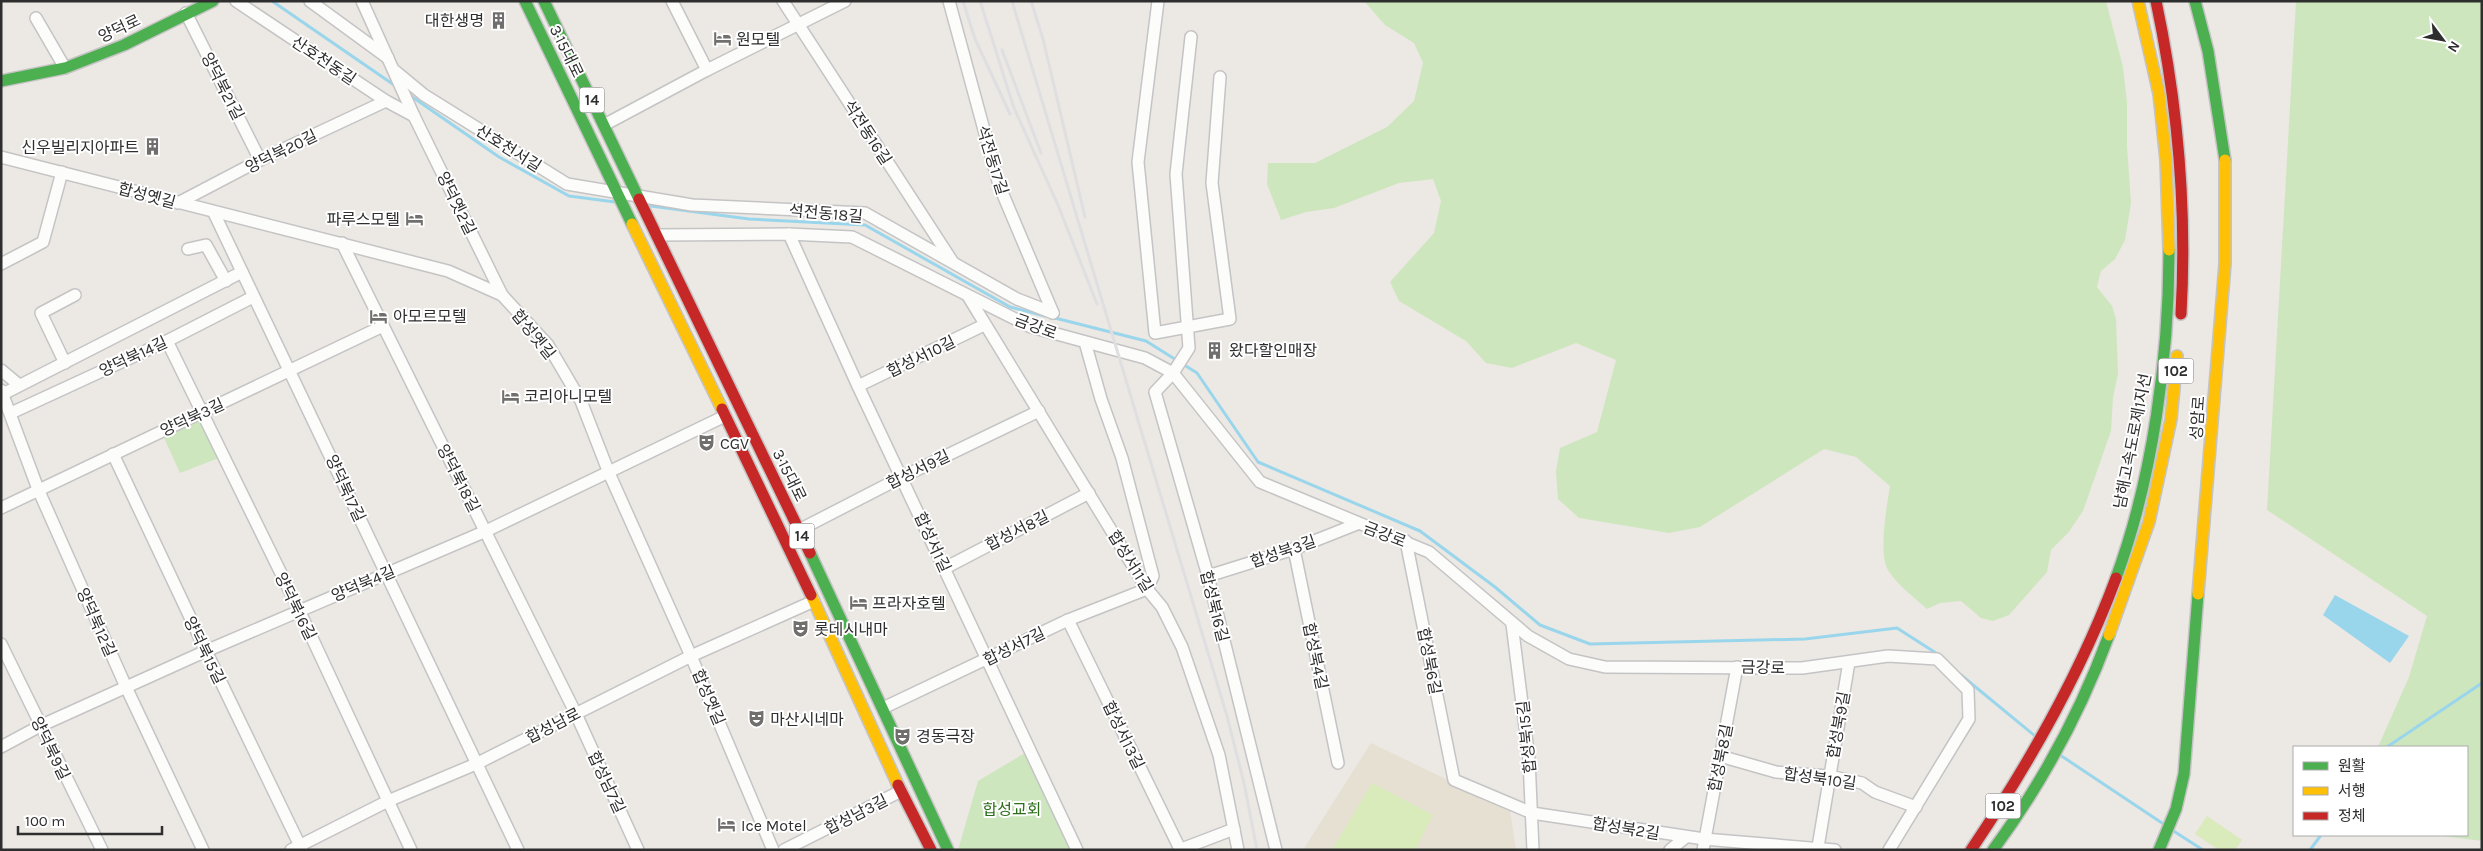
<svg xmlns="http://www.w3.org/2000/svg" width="2483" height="851" font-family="Karla,'Noto Sans KR',sans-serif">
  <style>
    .education { fill: #e6e0d3 }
    .green { fill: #cee6be }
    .pitch { fill: #d9eabb }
    .water { fill: #99d6ec }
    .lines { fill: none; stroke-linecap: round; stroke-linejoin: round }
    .stream { stroke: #99d6ec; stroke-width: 3 }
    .street-casing { stroke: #c5c4c5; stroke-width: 14 }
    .fast-casing { stroke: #c5c4c5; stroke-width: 14 }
    .slow-casing { stroke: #c5c4c5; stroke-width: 14 }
    .jam-casing { stroke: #c5c4c5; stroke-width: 14 }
    .street { stroke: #fcfcfb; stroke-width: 11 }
    .fast { stroke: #4caf50; stroke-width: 11 }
    .slow { stroke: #ffc107; stroke-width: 11 }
    .jam { stroke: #c62828; stroke-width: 11 }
    .rail { stroke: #dfdfe1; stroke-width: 3 }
    .labels { text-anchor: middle; stroke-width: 4; stroke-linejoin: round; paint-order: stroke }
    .shield { fill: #fff; stroke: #6d6d6d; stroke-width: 1 }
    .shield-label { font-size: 15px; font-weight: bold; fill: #2e2e2e }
    .poi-label { font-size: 16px; fill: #2e2e2e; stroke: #fff; text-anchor: start }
    .street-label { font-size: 16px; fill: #2e2e2e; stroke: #fff }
    .park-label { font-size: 16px; fill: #2c6e1b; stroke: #fff }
  </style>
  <rect width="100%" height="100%" fill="#ece8e4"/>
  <path class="education" d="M1371,743l139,67 6,40h-213z"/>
  <g class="green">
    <path d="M1364,1h742l17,66 4,36v44l4,56 -6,37 -10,19 -14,12 -4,16 15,19 4,13 2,55 -5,23 -2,34 -28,80 -15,22 -17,17 -4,22 -38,43 -16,6 -12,-3 -20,-17 -21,2 -13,6c-13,-12 -30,-24 -39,-39 -10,-16 -1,-65 2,-84l-34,-29 -32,-8 -124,78 -31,6 -90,-15 -21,-19 -2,-28 4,-23 37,-16 19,-72 -40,-17 -64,25 -26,-5 -20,-22 -67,-40 -9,-19 44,-49 7,-32 -8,-22 -34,4 -65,25 -28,4 -25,8 -14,-36 1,-21h47l72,-36 27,-26 9,-38 -9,-20 -29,-18z"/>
    <path d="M2296,1h186v840l-48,-6h33v-88h-89l31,-70 18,-61 -160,-106z"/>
    <path d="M202,412l22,44 -44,17 -19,-42z"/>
    <path d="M1030,750l47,100h-119l20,-69z"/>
  </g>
  <g class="pitch">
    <path d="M1372,783l61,32 -18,35h-83z"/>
    <path d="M2207,816l35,24 -7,10h-16l-24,-16z"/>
  </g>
  <path class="water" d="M2335,595l74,41 -19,27 -67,-48z"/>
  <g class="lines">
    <g class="stream">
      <path d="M272,1l125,86"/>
      <path d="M408,94l91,63 70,39 46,6"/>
      <path d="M651,206l98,13 116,6 145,82 35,9"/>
      <path d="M1051,317l95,24 51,32 61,89 162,69 75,56 45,38 50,19 215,-5 92,-11 39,25"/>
      <path d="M1961,675l74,61"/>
      <path d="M2387,747l95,-64"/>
      <path d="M2060,755l105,70"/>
      <path d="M2172,830l31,20"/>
      <path d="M2310,850l11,-15"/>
    </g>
    <defs>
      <g id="street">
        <path d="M236,1l150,100 28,15"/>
        <path d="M310,1l78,57"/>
        <path d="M362,1l52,115 88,179"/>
        <path d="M672,1l35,69"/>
        <path d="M783,1l169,260"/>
        <path d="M949,1l50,184 54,128"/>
        <path d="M1158,1l-20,161 17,171 75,-14 -18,-136 8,-106"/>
        <path d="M186,13l74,147"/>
        <path d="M36,18l29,50"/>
        <path d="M1191,37l-15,137 13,174 -16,25 -18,19 53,184 68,274"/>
        <path d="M395,71l29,24 143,89 125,21 173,8 152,86 36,14"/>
        <path d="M604,125l103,-55 138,-69"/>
        <path d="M1,157l447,114 54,24 46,50 33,56 28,72 82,183 82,194"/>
        <path d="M178,203l82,-43 126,-59"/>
        <path d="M214,213l304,637"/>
        <path d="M789,234l69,152 219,464"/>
        <path d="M657,235l132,-1 63,3 179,90 114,31 28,15 87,109 169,70 99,84 41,23 36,8 197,1 86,-12 49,3 31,31 1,29 -80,131"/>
        <path d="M342,243l234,471 62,136"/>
        <path d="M188,249l18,-4 20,36"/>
        <path d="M1,264l42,-22 19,-70"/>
        <path d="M968,296l179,293 15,18 20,40 37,108 19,95"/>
        <path d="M167,341l132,269 112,240"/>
        <path d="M65,363l-24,-50 34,-18"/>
        <path d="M1,370l18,15"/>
        <path d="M858,386l126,-61"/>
        <path d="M1,390l37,99 88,198 77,163"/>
        <path d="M3,394l239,-122"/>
        <path d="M11,413l156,-72 86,-44"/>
        <path d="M113,454l93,197 96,199"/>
        <path d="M1,508l382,-182"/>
        <path d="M799,530l103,-53 137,-66"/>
        <path d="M1406,541l48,239 78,33 172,26 131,11"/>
        <path d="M1294,549l44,214"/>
        <path d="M945,568l144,-75"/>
        <path d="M1208,576l86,-27 63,-25"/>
        <path d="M1068,620l112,229"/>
        <path d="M1512,624l17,135 4,91"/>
        <path d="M1,644l101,206"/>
        <path d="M883,708l185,-88 79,-31 6,-13 -31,-118 -21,-59 -16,-57"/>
        <path d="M1,747l39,-21 166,-75 280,-120 239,-115"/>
        <path d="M1720,756l56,16 53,4 33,7 13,9 41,15"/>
        <path d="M1818,847l31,-185"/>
        <path d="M291,850l97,-49 88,-37 215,-108 123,-55"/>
        <path d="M784,850l117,-59"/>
        <path d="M1179,850l55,-21"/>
        <path d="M1670,850l16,-13"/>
        <path d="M1703,850l34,-183"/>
      </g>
      <g id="fast">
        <path d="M525,1l107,223"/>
        <path d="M544,1l95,198"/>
        <path d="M2195,1l13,50 17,109"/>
        <path d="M1,81l64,-13 59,-23 89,-44"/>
        <path d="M810,553l138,297"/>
        <path d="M2116,578c37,-101 53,-221 53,-328"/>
        <path d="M1993,850c48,-65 88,-139 116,-215"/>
        <path d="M2159,850l17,-41 8,-35 14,-180"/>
      </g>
      <g id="slow">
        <path d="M2138,1l21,93 7,66 3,90"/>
        <path d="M632,224l90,185"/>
        <path d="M2198,594l27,-330v-104"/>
        <path d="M811,595l87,190"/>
        <path d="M2109,635l40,-113 22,-103 6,-63"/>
      </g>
      <g id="jam">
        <path d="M2156,1c22,104 31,207 25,313"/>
        <path d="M639,199l171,354"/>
        <path d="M722,409l89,186"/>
        <path d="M898,785l33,65"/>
        <path d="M1971,850c58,-86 109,-175 145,-272"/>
      </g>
    </defs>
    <use href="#street" class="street-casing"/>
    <use href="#fast" class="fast-casing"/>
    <use href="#slow" class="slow-casing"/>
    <use href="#jam" class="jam-casing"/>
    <use href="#street" class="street"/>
    <use href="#fast" class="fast"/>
    <use href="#slow" class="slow"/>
    <use href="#jam" class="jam"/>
    <g class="rail">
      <path d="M963,1l12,38 35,75"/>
      <path d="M980,1l34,107 44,97 39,99"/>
      <path d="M1012,1l215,715 17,67 13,67"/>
      <path d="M1031,1l12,38 42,178"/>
      <path d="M1002,50l39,103"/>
    </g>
  </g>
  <defs>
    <symbol id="building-bare" viewBox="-9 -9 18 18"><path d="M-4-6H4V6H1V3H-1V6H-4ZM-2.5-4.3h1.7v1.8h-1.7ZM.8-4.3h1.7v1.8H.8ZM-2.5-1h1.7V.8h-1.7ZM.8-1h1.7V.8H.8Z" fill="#706f6e" stroke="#fff" stroke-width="2.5" paint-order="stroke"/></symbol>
    <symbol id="hotel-bare" viewBox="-9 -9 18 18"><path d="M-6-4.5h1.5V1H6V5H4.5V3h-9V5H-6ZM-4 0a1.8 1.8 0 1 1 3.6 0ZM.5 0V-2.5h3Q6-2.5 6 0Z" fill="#706f6e" stroke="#fff" stroke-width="2.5" paint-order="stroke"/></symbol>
    <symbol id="theatre-bare" viewBox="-9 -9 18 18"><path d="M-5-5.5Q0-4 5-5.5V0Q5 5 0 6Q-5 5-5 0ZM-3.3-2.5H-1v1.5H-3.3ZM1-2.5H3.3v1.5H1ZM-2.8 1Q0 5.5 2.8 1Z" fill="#706f6e" stroke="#fff" stroke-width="2.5" paint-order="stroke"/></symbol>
  </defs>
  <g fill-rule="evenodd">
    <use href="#building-bare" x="486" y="8" width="25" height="25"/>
    <use href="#hotel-bare" x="710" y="26" width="25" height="25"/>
    <use href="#building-bare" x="140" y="134" width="25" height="25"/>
    <use href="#hotel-bare" x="402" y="206" width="25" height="25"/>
    <use href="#hotel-bare" x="366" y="304" width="25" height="25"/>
    <use href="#building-bare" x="1202" y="338" width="25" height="25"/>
    <use href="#hotel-bare" x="498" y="384" width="25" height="25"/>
    <use href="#theatre-bare" x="694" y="430" width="25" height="25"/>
    <use href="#hotel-bare" x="846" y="590" width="25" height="25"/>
    <use href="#theatre-bare" x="788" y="616" width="25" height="25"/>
    <use href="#theatre-bare" x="744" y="706" width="25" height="25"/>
    <use href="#theatre-bare" x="890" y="724" width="25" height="25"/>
    <use href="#hotel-bare" x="714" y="812" width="25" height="25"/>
  </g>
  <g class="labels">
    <g class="shield">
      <rect x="579.5" y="87.5" width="25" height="25" rx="4"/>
      <rect x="2158.5" y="358.5" width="35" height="25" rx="4"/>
      <rect x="789.5" y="523.5" width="25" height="25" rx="4"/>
      <rect x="1985.5" y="793.5" width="35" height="25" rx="4"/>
    </g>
    <g class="shield-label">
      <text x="592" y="105">14</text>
      <text x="2176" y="376">102</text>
      <text x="802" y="541">14</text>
      <text x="2003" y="811">102</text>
    </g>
    <g class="poi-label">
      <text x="484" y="26" text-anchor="end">대한생명</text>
      <text x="736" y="45">원모텔</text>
      <text x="139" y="153" text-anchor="end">신우빌리지아파트</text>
      <text x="400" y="225" text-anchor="end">파루스모텔</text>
      <text x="393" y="322">아모르모텔</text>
      <text x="1229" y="356">왔다할인매장</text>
      <text x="524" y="402">코리아니모텔</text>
      <text x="720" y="449">CGV</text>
      <text x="872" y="609">프라자호텔</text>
      <text x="814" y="635">롯데시내마</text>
      <text x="770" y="725">마산시네마</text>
      <text x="916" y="742">경동극장</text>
      <text x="741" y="831">Ice Motel</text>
    </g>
    <g class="street-label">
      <text transform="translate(119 28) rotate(-25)" y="6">양덕로</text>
      <text transform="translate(567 51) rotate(64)" y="6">3·15대로</text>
      <text transform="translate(324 60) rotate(34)" y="6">산호천동길</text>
      <text transform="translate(223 86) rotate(63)" y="6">양덕북21길</text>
      <text transform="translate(868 132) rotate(57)" y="6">석전동16길</text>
      <text transform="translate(509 148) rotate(32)" y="6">산호천서길</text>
      <text transform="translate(281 151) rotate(-26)" y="6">양덕북20길</text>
      <text transform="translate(993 160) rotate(73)" y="6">석전동17길</text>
      <text transform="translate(147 195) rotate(15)" y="6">합성옛길</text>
      <text transform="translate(457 203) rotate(64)" y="6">양덕옛2길</text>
      <text transform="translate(826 213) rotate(5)" y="6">석전동18길</text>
      <text transform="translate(1036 326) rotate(20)" y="6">금강로</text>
      <text transform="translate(534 334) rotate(51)" y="6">합성옛길</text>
      <text transform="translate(133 356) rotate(-25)" y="6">양덕북14길</text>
      <text transform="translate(921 356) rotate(-26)" y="6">합성서10길</text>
      <text transform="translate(192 417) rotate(-25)" y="6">양덕북3길</text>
      <text transform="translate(2197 418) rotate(-86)" y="6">성암로</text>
      <text transform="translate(2132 441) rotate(-79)" y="6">남해고속도로제1지선</text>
      <text transform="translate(918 469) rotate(-26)" y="6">합성서9길</text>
      <text transform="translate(790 475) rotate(64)" y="6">3·15대로</text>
      <text transform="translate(459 478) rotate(63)" y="6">양덕북18길</text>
      <text transform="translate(346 488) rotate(65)" y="6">양덕북17길</text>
      <text transform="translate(1017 530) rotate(-27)" y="6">합성서8길</text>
      <text transform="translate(1385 534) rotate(21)" y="6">금강로</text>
      <text transform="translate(933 542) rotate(65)" y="6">합성서1길</text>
      <text transform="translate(1283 551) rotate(-19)" y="6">합성북3길</text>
      <text transform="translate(1131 561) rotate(58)" y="6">합성서11길</text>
      <text transform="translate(363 583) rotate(-23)" y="6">양덕북4길</text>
      <text transform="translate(296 606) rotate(64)" y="6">양덕북16길</text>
      <text transform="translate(1215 606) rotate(76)" y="6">합성북16길</text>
      <text transform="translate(97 622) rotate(66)" y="6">양덕북12길</text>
      <text transform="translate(1014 646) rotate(-26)" y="6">합성서7길</text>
      <text transform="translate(205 650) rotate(64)" y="6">양덕북15길</text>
      <text transform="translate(1316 656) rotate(78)" y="6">합성북4길</text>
      <text transform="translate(1430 661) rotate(79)" y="6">합성북6길</text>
      <text transform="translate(1763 667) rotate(1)" y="6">금강로</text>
      <text transform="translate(709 697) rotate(67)" y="6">합성옛길</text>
      <text transform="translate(553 725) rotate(-27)" y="6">합성남로</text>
      <text transform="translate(1838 725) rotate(-80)" y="6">합성북9길</text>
      <text transform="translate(1124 735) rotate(64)" y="6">합성서13길</text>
      <text transform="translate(1526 737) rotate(-96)" y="6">합성북15길</text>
      <text transform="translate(51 748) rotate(64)" y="6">양덕북9길</text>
      <text transform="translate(1720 758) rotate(-79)" y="6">합성북8길</text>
      <text transform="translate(1820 778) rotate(8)" y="6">합성북10길</text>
      <text transform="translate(607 782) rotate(65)" y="6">합성남7길</text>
      <text transform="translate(856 814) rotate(-27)" y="6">합성남3길</text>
      <text transform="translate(1626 828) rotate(9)" y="6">합성북2길</text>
    </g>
    <g class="park-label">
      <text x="1012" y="815">합성교회</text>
    </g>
  </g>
  <rect width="2483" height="851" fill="none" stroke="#2e2e2e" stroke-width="5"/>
  <rect x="2293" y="746" width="175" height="90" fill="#ffffff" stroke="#ababab"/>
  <rect x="2303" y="762" width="25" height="8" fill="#4caf50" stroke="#ababab"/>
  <text x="2338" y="771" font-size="15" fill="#2e2e2e">원활</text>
  <rect x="2303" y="787" width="25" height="8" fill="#ffc107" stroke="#ababab"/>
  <text x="2338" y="796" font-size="15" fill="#2e2e2e">서행</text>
  <rect x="2303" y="812" width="25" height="8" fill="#c62828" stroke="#ababab"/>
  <text x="2338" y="821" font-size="15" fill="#2e2e2e">정체</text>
  <g transform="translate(2443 40) rotate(122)" stroke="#ffffff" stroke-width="4" paint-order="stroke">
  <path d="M0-4L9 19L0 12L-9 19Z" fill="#2e2e2e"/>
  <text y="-8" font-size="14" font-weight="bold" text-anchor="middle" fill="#2e2e2e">N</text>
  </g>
  <path d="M18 826v8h144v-8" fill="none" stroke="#2e2e2e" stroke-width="2.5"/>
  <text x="25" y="826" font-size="15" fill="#2e2e2e" stroke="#ffffff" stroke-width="4" paint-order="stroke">100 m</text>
</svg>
